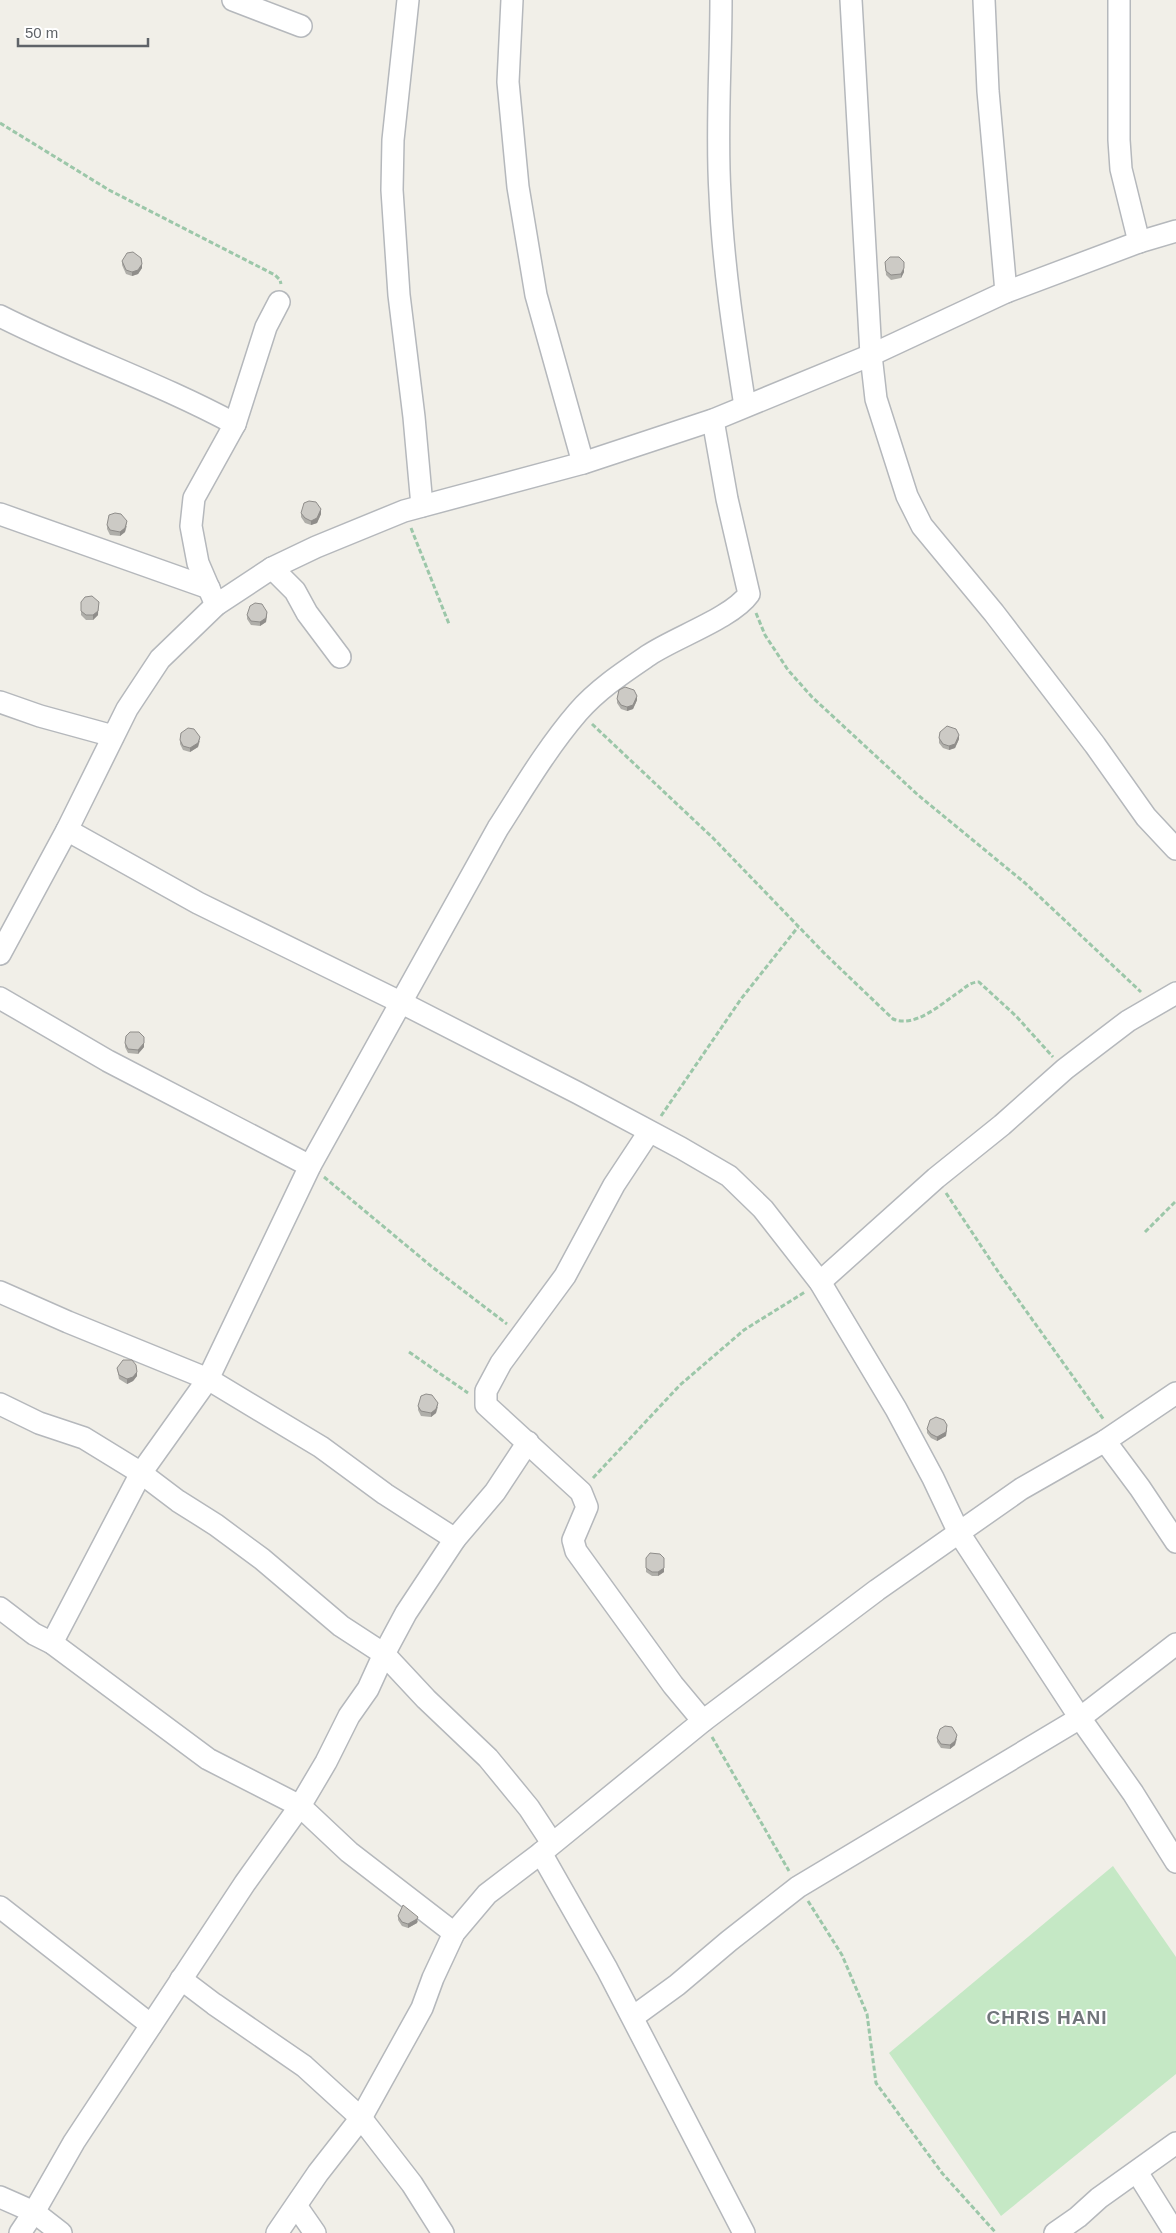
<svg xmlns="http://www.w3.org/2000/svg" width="1176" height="2233" font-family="Helvetica,sans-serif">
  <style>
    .green { fill: #c5e8c5 }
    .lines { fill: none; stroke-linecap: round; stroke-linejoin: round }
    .minor-casing { stroke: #b5b8bc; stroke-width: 24 }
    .path { stroke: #9cc7a9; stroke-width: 3; stroke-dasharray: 5 2.5; stroke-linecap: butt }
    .minor { stroke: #fff; stroke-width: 21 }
    .wall { fill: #afaea9 }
    .shaded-wall { fill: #8f8d8a }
    .building { fill: #cccac5; stroke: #8f8d8a }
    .labels { text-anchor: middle; stroke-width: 4; stroke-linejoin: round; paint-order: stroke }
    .district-label { font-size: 19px; font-weight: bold; letter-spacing: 1px; fill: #70757a; stroke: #fff }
  </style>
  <rect width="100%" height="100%" fill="#f1efe8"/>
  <path class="green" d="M1113,1866l63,91v117l-175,142 -112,-163z"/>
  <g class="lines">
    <defs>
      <g id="minor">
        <path d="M233,0l68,26"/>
        <path d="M408,0l-15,140 -1,50 7,105 15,122 8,89"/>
        <path d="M512,0l-4,82 10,105 18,108 47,168"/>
        <path d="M721,0c0,64 -5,130 -1,194 3,71 14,142 25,212"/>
        <path d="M851,0l20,355 5,44 31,97 15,30 72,87 101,132 51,72 30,32"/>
        <path d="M984,0l4,91 18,201"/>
        <path d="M1119,0v140l2,29 18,73"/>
        <path d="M0,316c77,39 159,67 235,108"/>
        <path d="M0,514l209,74"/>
        <path d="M272,568l23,23 12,22 33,44"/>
        <path d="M216,605l-18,-42 -7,-37 3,-28 41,-74 31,-97 13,-25"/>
        <path d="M0,702l40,14 73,20"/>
        <path d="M67,830l131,73 204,100 176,90 103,55 48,28 34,33 57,73 76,127 37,69 26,55 121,185 53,75 43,69"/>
        <path d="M0,954l67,-124 60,-121 33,-50 56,-54 56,-37 44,-21 88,-36 179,-48 130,-43 158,-65 135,-63 133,-50 37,-11"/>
        <path d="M0,998l108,63 202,105"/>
        <path d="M649,1132l-35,53 -49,91 -64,87 -15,28v14l95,87 6,15 -14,33 3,11 97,134 30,36"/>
        <path d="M820,1282l116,-104 66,-53 63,-56 63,-48 48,-28"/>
        <path d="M0,1292l68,30 140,57 113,68 64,47 70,45"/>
        <path d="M0,1404l39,19 45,15 57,35 37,28 38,24 46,34 79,67 43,28 42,45 62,59 41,50 23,35"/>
        <path d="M1105,1441l35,47 36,54"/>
        <path d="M0,1608l34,26 18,9 156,116 92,47 49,46 105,81"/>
        <path d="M52,1643l89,-170 67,-94 102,-213 188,-338c25,-39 49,-80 80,-116 20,-23 46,-40 71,-57 27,-18 83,-37 100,-61l-22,-95 -14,-79"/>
        <path d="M541,1853l66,116 137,264"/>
        <path d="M0,1907l151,118"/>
        <path d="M181,1979l33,25 90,62 57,52 51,66 31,49"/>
        <path d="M633,2017l44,-32 52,-44 69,-54 282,-169 96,-74"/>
        <path d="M1137,2172l38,61"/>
        <path d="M0,2197l34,15 27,21"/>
        <path d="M297,2207l18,26"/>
        <path d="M20,2233l14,-21 40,-70 171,-259 55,-77 26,-44 23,-46 19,-27 16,-35 22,-41 49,-74 40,-47 33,-50"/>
        <path d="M277,2233l41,-60 43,-55 61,-110 11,-30 21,-45 33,-39 54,-41 162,-132 174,-131 144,-101 84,-48 71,-48"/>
        <path d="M1055,2233l23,-16 21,-19 77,-55"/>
      </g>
    </defs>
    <use href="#minor" class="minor-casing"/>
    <g class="path">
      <path d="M0,123l109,67 166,85 5,5 1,4"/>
      <path d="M411,528l38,96"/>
      <path d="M756,613l9,22 23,35 24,27 106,98 107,88 116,109"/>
      <path d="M592,724l121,114 112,116 68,65c21,9 46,-13 63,-25 8,-5 13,-12 23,-12l37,34 37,41"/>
      <path d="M661,1116l80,-117 57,-72"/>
      <path d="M324,1177l107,89 76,58"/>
      <path d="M946,1193l53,80 105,147"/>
      <path d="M1145,1232l31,-31"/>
      <path d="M409,1352l59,41"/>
      <path d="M593,1478l87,-93 64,-55 61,-38"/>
      <path d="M712,1737l77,134"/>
      <path d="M808,1901l34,54 25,59 9,69 66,90 54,60"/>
    </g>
    <use href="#minor" class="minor"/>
  </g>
  <g class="wall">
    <path d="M122,261l20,7 -4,6 -6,2 -6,-2 -4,-9z"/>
    <path d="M885,262l19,10 -3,6 -10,2 -5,-5z"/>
    <path d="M301,513l20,1 -4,9 -6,2 -6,-2 -4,-6z"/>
    <path d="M107,525l20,1 -2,6 -5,4 -10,-1 -3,-6z"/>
    <path d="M81,602h18l-1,13 -5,5h-7l-5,-5z"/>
    <path d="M247,615l20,1 -1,6 -6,4 -9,-1 -4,-6z"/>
    <path d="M617,699l20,1 -4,9 -6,2 -6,-2 -4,-6z"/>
    <path d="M939,738l20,1 -4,9 -6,2 -6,-2 -4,-5z"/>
    <path d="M180,740l20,1 -2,6 -8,5 -7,-2 -3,-6z"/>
    <path d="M125,1043l19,4 -6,7 -10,-1 -3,-6z"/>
    <path d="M117,1368l20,8 -4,5 -6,3 -8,-5z"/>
    <path d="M418,1406l20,1 -2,6 -5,4 -10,-1 -3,-6z"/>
    <path d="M927,1429l20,1 -1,6 -9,5 -6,-3 -4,-5z"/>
    <path d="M646,1558h18v14l-6,4h-6l-6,-4z"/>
    <path d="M937,1738l20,1 -2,6 -5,4 -9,-1 -4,-6z"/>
    <path d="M398,1916l20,5 -1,2 -9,5 -6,-2 -4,-6z"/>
  </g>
  <g class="shaded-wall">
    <path d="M142,264v4l-4,6 -6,2v-4z"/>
    <path d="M904,268v4l-3,6v-4z"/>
    <path d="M321,509v5l-4,9 -6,2v-4z"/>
    <path d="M127,521l-2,11 -5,4v-4z"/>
    <path d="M98,611v4l-5,5v-5z"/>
    <path d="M267,612l-1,10 -6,4v-4z"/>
    <path d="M637,696v4l-4,9 -6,2v-4z"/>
    <path d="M959,735v4l-4,9 -6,2v-4z"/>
    <path d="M200,737l-2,10 -8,5v-4z"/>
    <path d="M144,1043v4l-6,7v-4z"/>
    <path d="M137,1372v4l-4,5 -6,3v-5z"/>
    <path d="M438,1403l-2,10 -5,4v-4z"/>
    <path d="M947,1425l-1,11 -9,5v-4z"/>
    <path d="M664,1568v4l-6,4v-4z"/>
    <path d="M957,1735l-2,10 -5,4v-4z"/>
    <path d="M418,1917l-1,6 -9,5v-4z"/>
  </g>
  <g class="building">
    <path d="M133,252l8,6 1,6 -4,6 -6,2 -6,-2 -4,-9 5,-8z"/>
    <path d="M890,257h9l5,5v6l-3,6 -10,1 -5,-4 -1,-9z"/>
    <path d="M309,501l7,1 5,7 -4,9 -6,3 -6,-3 -4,-5 3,-10z"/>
    <path d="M115,513l6,1 6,7 -2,7 -5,4 -10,-2 -3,-5 2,-10z"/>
    <path d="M92,596l7,6 -1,9 -5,4h-7l-5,-4v-9l4,-5z"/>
    <path d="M255,603l7,1 5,8 -1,6 -6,4 -9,-1 -4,-6 3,-9z"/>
    <path d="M625,687l9,3 3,6 -4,9 -6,2 -6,-2 -4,-6 2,-9z"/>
    <path d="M947,726l9,3 3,6 -4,9 -6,2 -6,-2 -4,-6 1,-6z"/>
    <path d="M188,728l6,1 6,8 -2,6 -8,5 -7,-2 -3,-6 1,-7z"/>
    <path d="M130,1032h9l5,5v6l-6,7 -10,-1 -3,-6 1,-7z"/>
    <path d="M123,1360h9l4,5 1,7 -4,5 -6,2 -8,-4 -2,-7z"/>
    <path d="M426,1394l6,1 6,8 -2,6 -5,4 -10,-2 -3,-5 3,-10z"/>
    <path d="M936,1417l8,3 3,5 -1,7 -9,5 -6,-3 -4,-5 3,-9z"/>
    <path d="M650,1553l10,1 4,4v10l-6,4h-6l-6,-4v-10z"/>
    <path d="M945,1726l7,1 5,8 -2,6 -5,4 -9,-1 -4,-6 3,-9z"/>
    <path d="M403,1905l15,12 -1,2 -9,5 -6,-2 -4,-6z"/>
  </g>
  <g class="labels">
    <g class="district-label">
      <text x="1047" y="2024">CHRIS HANI</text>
    </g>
  </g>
  <path d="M18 38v8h130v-8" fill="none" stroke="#5f6368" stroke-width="2.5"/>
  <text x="25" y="38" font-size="15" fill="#5f6368" stroke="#ffffff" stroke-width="4" paint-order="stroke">50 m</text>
</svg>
